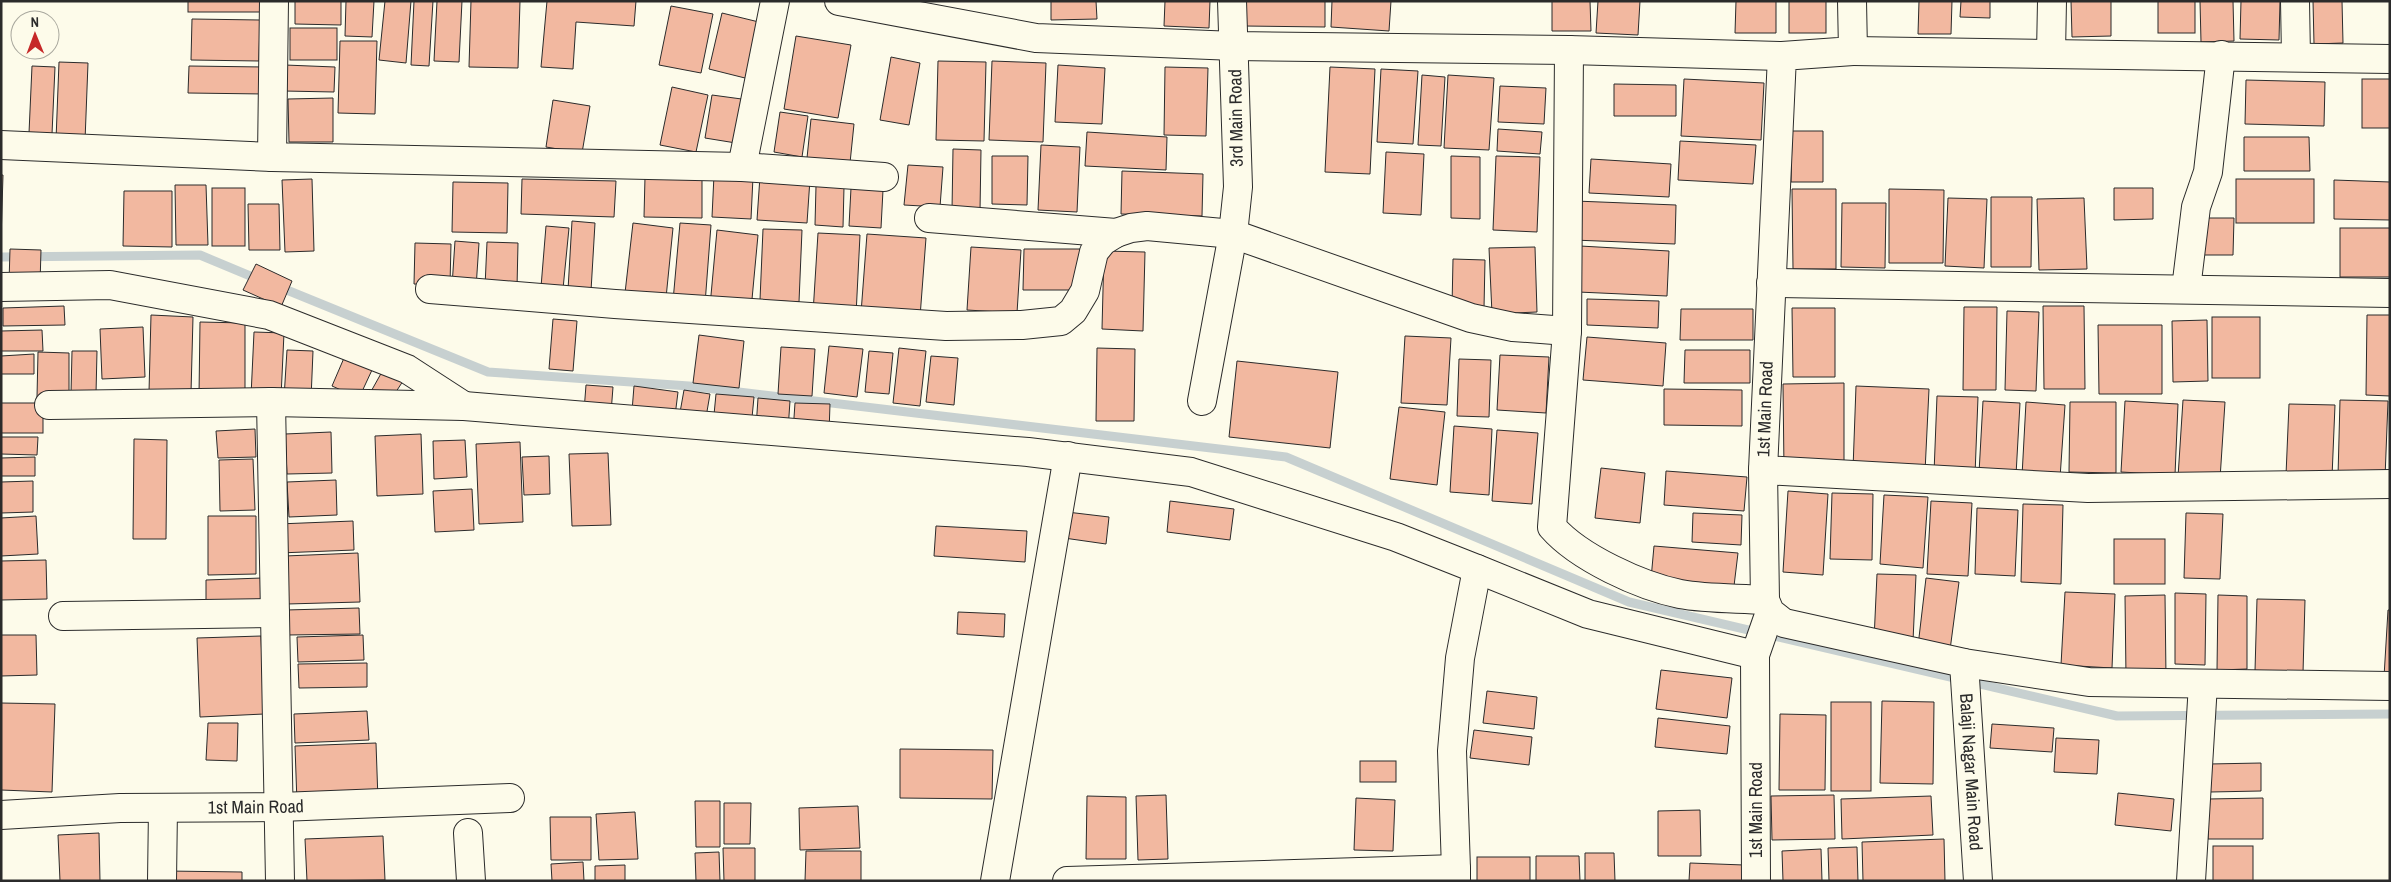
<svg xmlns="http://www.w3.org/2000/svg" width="2391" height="882" font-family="'Archivo Narrow',sans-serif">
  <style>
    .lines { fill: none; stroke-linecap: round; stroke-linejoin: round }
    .stream { stroke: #c7d0d0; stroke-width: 9 }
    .building { fill: #f2b8a0; stroke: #2b2b2b }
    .minor-casing { stroke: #2b2b2b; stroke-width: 30 }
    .major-casing { stroke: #2b2b2b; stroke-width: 30 }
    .minor { stroke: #fdfbea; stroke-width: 28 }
    .major { stroke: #fdfbea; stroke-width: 28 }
    .labels { text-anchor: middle; stroke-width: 4; stroke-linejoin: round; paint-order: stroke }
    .street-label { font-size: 18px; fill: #2b2b2b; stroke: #fdfbea }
  </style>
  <rect width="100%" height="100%" fill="#fdfbea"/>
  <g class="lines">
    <g class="stream">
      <path d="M1,257l199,-2 60,25"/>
      <path d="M277,286l211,86 201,14 597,71 343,145 488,114 273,-2"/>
    </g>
  </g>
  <g class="building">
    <rect x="188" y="1" width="77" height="11"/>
    <path d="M295,1h46v24l-46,-1z"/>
    <path d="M346,1h28l-2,36 -27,-1z"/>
    <path d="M385,1h26l-5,62 -27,-3z"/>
    <path d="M414,1h19l-4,65 -18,-1z"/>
    <path d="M437,1h25l-3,61 -25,-1z"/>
    <path d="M471,1h49l-2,67 -49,-1z"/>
    <path d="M547,1h89l-2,25 -58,-4 -3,47 -32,-2z"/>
    <path d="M1051,1h45l1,18 -46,1z"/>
    <path d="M1165,1h45l-1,27 -45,-2z"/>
    <path d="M1244,1h81v26l-81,-1z"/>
    <path d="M1332,1h59l-2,30 -58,-4z"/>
    <path d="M1552,1h38l1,30h-39z"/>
    <path d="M1598,1h42l-2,34 -42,-2z"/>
    <path d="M1736,1h40v32h-41z"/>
    <rect x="1789" y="1" width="37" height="32"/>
    <path d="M1919,1h33l-1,33h-33z"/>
    <path d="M1961,1h29v17l-30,-1z"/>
    <path d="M2071,1h40v35l-39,1z"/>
    <rect x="2158" y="1" width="37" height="32"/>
    <path d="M2200,1h33l1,40 -33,1z"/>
    <path d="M2241,1h39l-1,39 -39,-1z"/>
    <path d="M2313,1h29l1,42 -29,1z"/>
    <path d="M671,6l42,8 -12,59 -42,-8z"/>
    <path d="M722,13l45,11 -14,56 -44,-11z"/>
    <path d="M192,19l68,1 -1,41 -68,-1z"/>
    <rect x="290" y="28" width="47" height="32"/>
    <path d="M796,36l55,9 -13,73 -54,-9z"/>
    <path d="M340,41h37l-2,73 -37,-1z"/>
    <path d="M891,57l29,6 -11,62 -29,-5z"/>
    <path d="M938,61l48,1 -2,79 -48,-1z"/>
    <path d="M992,61l54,2 -3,79 -54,-2z"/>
    <path d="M59,62l29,1 -3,78 -29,-1z"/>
    <path d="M285,65l50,2 -1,25 -50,-1z"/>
    <path d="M1058,65l47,3 -3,56 -47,-2z"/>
    <path d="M32,66l23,1 -3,67 -23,-1z"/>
    <path d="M189,66l75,1v27l-76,-1z"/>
    <path d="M1165,67l43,1 -2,68 -42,-1z"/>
    <path d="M1330,67l45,2 -5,105 -45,-2z"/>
    <path d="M1381,69l37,2 -5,73 -36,-2z"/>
    <path d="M1422,75l23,2 -4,69 -23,-1z"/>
    <path d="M1448,75l46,3 -5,72 -45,-2z"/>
    <path d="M1684,79l80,4 -3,57 -80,-4z"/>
    <rect x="2362" y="79" width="28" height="49"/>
    <path d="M2246,80l79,2 -1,44 -79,-2z"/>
    <path d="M1614,84l62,1v31h-62z"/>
    <path d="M1500,86l46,2 -2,36 -46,-2z"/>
    <path d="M672,87l36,8 -12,57 -36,-7z"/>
    <path d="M712,95l37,5 -7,44 -37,-6z"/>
    <path d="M333,98v44h-44l-1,-43z"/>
    <path d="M553,100l37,6 -8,47 -36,-6z"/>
    <path d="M780,112l28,4 -6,41 -28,-5z"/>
    <path d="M811,119l43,5 -4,39 -43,-5z"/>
    <path d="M1498,129l44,3 -2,22 -43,-3z"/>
    <path d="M1792,131h31v51h-32z"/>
    <path d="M1087,132l80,5 -1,33 -81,-4z"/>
    <path d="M2244,137h65l1,34h-66z"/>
    <path d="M1680,141l76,4 -3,39 -75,-4z"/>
    <path d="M1041,145l39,2 -3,65 -39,-2z"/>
    <path d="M953,149l28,1 -1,61 -28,-1z"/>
    <path d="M1386,152l38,2 -3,61 -38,-2z"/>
    <path d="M992,156h36l-1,49 -35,-1z"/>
    <path d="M1451,156l29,1v62l-29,-1z"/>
    <path d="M1496,156l44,1 -3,75 -44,-2z"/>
    <path d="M1591,159l80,5 -2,33 -80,-4z"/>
    <path d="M908,165l35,2 -3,40 -36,-2z"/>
    <path d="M1122,171l81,3 -1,42 -81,-2z"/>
    <path d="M1,175h2l-2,66z"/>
    <path d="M714,175l39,2 -2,42 -39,-2z"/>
    <path d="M760,176l50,3 -3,44 -50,-3z"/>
    <path d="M645,177l57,1v40l-58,-1z"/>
    <path d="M312,179l2,72 -29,1 -3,-72z"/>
    <path d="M522,179l94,2 -2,36 -93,-3z"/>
    <rect x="2236" y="179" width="78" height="44"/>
    <path d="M2334,180l56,2v38l-56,-1z"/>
    <path d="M453,182l55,1 -1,50 -55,-1z"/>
    <path d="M175,185h31l2,60h-32z"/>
    <path d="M816,186l28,1 -1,40 -28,-2z"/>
    <rect x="212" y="188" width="33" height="58"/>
    <path d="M851,188l32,2 -2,38 -32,-2z"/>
    <path d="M2114,188h39v31l-39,1z"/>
    <path d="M1792,189h44v80h-43z"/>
    <path d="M1889,189l55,1 -1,73h-54z"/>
    <path d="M124,191h48v56l-49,-1z"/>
    <path d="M1991,197h41l-1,70h-40z"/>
    <path d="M1948,198l39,1 -3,69 -39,-2z"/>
    <path d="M2084,198l3,71 -48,1 -2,-71z"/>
    <path d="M1575,201l101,4 -1,39 -102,-4z"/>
    <path d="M1842,203h44l-1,65 -44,-1z"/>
    <path d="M248,204h31l1,46h-31z"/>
    <path d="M2204,218h30l-1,37h-30z"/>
    <path d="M572,221l23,2 -4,68 -23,-1z"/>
    <path d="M633,223l40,5 -7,70 -41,-5z"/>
    <path d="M680,223l31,2 -6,79 -32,-3z"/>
    <path d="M546,226l23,2 -6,61 -22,-2z"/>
    <rect x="2340" y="228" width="50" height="49"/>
    <path d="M763,229l39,1 -3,72 -39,-2z"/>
    <path d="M717,230l41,5 -7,75 -41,-4z"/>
    <path d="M818,233l42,2 -4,80 -43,-2z"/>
    <path d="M867,234l59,4 -6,79 -59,-4z"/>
    <path d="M455,241l24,2 -3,45 -24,-2z"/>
    <path d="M487,242l31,1 -1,45 -32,-1z"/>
    <path d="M415,243l36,1 -1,41 -36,-1z"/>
    <path d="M1580,246l89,5 -2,45 -89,-4z"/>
    <path d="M971,247l50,3 -4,63 -50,-3z"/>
    <path d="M1535,247l2,65 -45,2 -3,-66z"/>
    <path d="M10,249l31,1 -1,34 -31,-1z"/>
    <path d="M1024,249h56l-1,41h-56z"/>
    <path d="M1104,251l41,1 -2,79 -41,-2z"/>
    <path d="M1453,259l32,1 -1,48 -32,-1z"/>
    <path d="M256,264l36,17 -11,26 -38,-17z"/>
    <path d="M1587,299l72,2 -1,27 -71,-3z"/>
    <path d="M64,306l1,19 -62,1v-18z"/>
    <path d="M2043,306h41l1,83h-41z"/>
    <path d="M1964,307h33l-1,83h-33z"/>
    <path d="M1792,308h43v69h-42z"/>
    <path d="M1681,309h72v31h-73z"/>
    <path d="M2007,311l32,1 -3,79 -31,-1z"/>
    <path d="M151,315l42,2 -2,76 -42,-1z"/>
    <path d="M2367,315h23v81l-24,-1z"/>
    <rect x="2212" y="317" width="48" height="61"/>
    <path d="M553,319l24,2 -4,50 -24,-2z"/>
    <path d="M2207,320l1,61 -35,1 -1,-61z"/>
    <path d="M200,322l45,1v72h-46z"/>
    <path d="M2098,325h64v69h-63z"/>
    <path d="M143,327l2,50 -43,2 -2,-50z"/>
    <path d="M42,330l1,21h-42v-20z"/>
    <path d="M254,332l30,1 -3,64 -30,-1z"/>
    <path d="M699,335l45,6 -5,47 -46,-5z"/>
    <path d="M1405,336l46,2 -4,67 -46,-2z"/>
    <path d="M1587,337l79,6 -3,43 -80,-6z"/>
    <path d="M829,346l34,3 -6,48 -33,-4z"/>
    <path d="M781,347l34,2 -3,47 -34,-2z"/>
    <path d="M899,348l27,3 -6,55 -27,-3z"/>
    <path d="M1097,348l38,1 -1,72h-38z"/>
    <path d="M287,350l26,1 -2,48 -27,-1z"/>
    <path d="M1685,350h65v33h-66z"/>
    <path d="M72,351h25l-1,43h-25z"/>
    <path d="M869,351l24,2 -4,41 -24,-2z"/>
    <path d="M38,352l31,1v44h-32z"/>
    <path d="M34,354v20h-33v-18z"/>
    <path d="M1500,355l49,2 -3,56 -49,-3z"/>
    <path d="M931,356l27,2 -4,47 -28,-3z"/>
    <path d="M344,358l28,12 -13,28 -27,-12z"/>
    <path d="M1459,359l32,1 -2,57 -32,-1z"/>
    <path d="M1237,361l101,11 -8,76 -101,-11z"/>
    <path d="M383,370l20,11 -11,17 -23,-3z"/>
    <path d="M1844,383v86l-60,1 -1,-86z"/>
    <path d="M586,385l27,2 -2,26 -27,-2z"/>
    <path d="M634,386l44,6 -3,24 -43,-5z"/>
    <path d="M1856,386l73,3 -4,83 -72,-3z"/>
    <path d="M1664,389l78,1v36l-78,-1z"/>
    <path d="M684,390l26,4 -5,29 -26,-5z"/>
    <path d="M716,394l38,3 -3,31 -38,-3z"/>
    <path d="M1937,396l41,1 -3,78 -41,-2z"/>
    <path d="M758,398l32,3 -2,29 -32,-2z"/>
    <path d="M2183,400l42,2 -5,77 -42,-2z"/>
    <path d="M2340,400l48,1 -3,77 -47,-2z"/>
    <path d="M1983,401l37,2 -4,72 -37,-2z"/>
    <path d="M2125,401l53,3 -3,71 -54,-3z"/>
    <path d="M2026,402l39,3 -5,73 -38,-2z"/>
    <path d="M2070,402h46v71l-47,-1z"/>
    <rect x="1" y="403" width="42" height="30"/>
    <path d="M795,403l35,1 -1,29 -36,-1z"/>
    <path d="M2289,404l46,1 -3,72 -46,-2z"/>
    <path d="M1399,407l46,5 -8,73 -47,-6z"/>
    <path d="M1454,426l38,3 -3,66 -39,-3z"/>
    <path d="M255,429l1,28 -38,1 -2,-27z"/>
    <path d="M1497,430l41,3 -6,71 -40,-3z"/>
    <path d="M331,432l1,41 -45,1 -2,-40z"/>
    <path d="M421,434l2,60 -46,2 -2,-60z"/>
    <path d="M1,437h37l-1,18 -36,-1z"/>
    <path d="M134,439l33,1 -1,99h-33z"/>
    <path d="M465,440l2,37 -33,2 -1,-38z"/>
    <path d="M520,442l3,80 -44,2 -3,-80z"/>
    <path d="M608,453l3,72 -39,1 -3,-72z"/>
    <path d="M549,456l1,38 -26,1 -2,-38z"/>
    <path d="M35,457v19h-34v-18z"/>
    <path d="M253,459l2,51 -35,1 -1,-51z"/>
    <path d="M1601,468l44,5 -5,50 -45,-5z"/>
    <path d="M1666,471l81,6 -3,34 -80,-6z"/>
    <path d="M336,480l1,35 -48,2 -2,-35z"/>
    <path d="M33,481v31l-32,1v-31z"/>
    <path d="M472,489l2,41 -39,2 -2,-41z"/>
    <path d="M1788,491l40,3 -5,81 -40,-3z"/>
    <path d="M1832,493l41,1 -1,66 -42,-1z"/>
    <path d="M1884,495l44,2 -5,71 -43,-4z"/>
    <path d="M1170,501l64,8 -4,31 -63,-8z"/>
    <path d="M1931,501l41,2 -4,73 -41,-2z"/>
    <path d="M2023,504l40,1 -2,79 -40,-2z"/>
    <path d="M1977,508l41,2 -3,66 -40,-2z"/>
    <path d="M1067,512l42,5 -3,27 -42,-6z"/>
    <path d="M1693,513l49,2 -1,30 -49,-3z"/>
    <path d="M2186,513l37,1 -3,65 -36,-1z"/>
    <path d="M36,516l2,38 -37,2v-38z"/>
    <path d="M208,516h48v58l-48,1z"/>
    <path d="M353,521l1,29 -75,3 -1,-29z"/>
    <path d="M936,526l91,5 -2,31 -91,-6z"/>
    <rect x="2114" y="539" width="51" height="45"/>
    <path d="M1654,546l84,7 -4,33 -83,-7z"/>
    <path d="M358,553l2,49 -73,2 -2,-48z"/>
    <path d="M46,560l1,39 -46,1v-39z"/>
    <path d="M1877,574l39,1 -3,66 -39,-1z"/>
    <path d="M262,578l1,28 -57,2v-28z"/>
    <path d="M1926,578l33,4 -9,68 -32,-4z"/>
    <path d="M2065,592l50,2 -3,74 -51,-3z"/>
    <path d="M2175,593l31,1 -1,71 -30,-1z"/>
    <path d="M2165,595l1,82h-40l-1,-81z"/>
    <path d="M2218,595l29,1v73l-30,1z"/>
    <path d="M2257,599l48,1 -2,73 -48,-2z"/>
    <path d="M359,608l1,26 -73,1 -1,-25z"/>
    <path d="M2388,610h2v68l-6,-1z"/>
    <path d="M958,612l47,2 -1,23 -47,-3z"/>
    <path d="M1,635h35l1,40 -36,1z"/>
    <path d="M363,635l1,25 -66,2 -1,-25z"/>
    <path d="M261,636l3,78 -64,3 -3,-79z"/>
    <path d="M367,663v24l-68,1 -1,-24z"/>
    <path d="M1661,670l71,8 -5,40 -71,-9z"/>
    <path d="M1487,691l50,6 -3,32 -51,-6z"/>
    <path d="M1882,701l52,1 -1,82 -53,-1z"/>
    <rect x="1831" y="702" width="40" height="89"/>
    <path d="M1,703l54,1 -3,88 -51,-2z"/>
    <path d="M367,711l2,29 -74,3 -1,-29z"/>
    <path d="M1780,714l46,1 -1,75h-46z"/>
    <path d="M1658,718l72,8 -3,28 -72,-7z"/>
    <path d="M208,723h30l-1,38 -31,-1z"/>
    <path d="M1992,724l62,4 -2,24 -62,-4z"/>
    <path d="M1474,730l58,7 -3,28 -59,-7z"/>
    <path d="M2056,738l43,2 -2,34 -43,-2z"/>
    <path d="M376,743l2,57 -81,3 -2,-57z"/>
    <path d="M900,749l93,1 -1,49 -92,-1z"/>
    <rect x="1360" y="761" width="36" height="21"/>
    <path d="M2261,763v28l-51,1 -1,-28z"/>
    <path d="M2118,793l56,6 -3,32 -56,-6z"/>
    <path d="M1166,795l2,64 -30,1 -2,-64z"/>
    <path d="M1834,795l1,44 -63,1 -1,-44z"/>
    <path d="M1087,796l39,1v62h-40z"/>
    <path d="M1931,796l2,39 -91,4 -1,-40z"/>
    <path d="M1356,798l39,2 -2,51 -39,-1z"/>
    <path d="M2263,798v41h-55v-40z"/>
    <path d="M695,801h25v46h-24z"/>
    <path d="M724,803h27l-1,41h-26z"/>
    <path d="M858,806l2,42 -60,2 -1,-42z"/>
    <path d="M1700,810l1,46h-43v-45z"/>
    <path d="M635,812l3,47 -39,1 -3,-46z"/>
    <path d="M550,817h41v43h-40z"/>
    <path d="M99,833l1,48h-40l-2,-46z"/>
    <path d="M383,836l2,44 -78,1 -2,-42z"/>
    <path d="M1944,839l1,42h-82l-1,-39z"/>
    <rect x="2213" y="846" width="40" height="35"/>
    <path d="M1857,847l1,34h-29l-1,-33z"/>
    <path d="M723,848h32v33h-31z"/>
    <path d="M1821,849l1,32h-39l-1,-30z"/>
    <path d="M806,851h55v30h-56z"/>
    <path d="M719,852l1,29h-24l-1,-28z"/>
    <path d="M1585,853h29l1,28h-30z"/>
    <path d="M1536,856h43l1,25h-44z"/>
    <rect x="1477" y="857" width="53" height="24"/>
    <path d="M583,862l1,19h-32l-1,-17z"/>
    <path d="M1690,863l54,2v16h-55z"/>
    <path d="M625,865v16h-30v-15z"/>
    <path d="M167,871l75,1v9h-75z"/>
  </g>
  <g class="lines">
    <defs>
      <g id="minor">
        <path d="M274,1l-2,156 470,10 142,10"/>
        <path d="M839,1l197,37 199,8 334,4 213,6"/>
        <path d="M2295,1l1,56"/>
        <path d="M1569,50l-2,281 -15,196c27,31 89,59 128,67 27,5 57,4 85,6"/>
        <path d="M1853,51l537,8"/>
        <path d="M2051,53l1,-52"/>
        <path d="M1,145l271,12"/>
        <path d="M742,167l33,-166"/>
        <path d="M929,218l187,15"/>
        <path d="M1771,283l619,10"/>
        <path d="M1,287l109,-2 159,30 138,54 57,37"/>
        <path d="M430,289l185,15 331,22 76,-1 39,-4 12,-10 12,-20 9,-39 9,-11 13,-8 15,-5 16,-2 86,8 238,84 42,9 54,4"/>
        <path d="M2186,289l10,-82 12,-35 13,-117"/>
        <path d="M1202,401l31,-167 5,-47 -6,-186"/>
        <path d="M271,402l193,4 564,46 163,20 205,65 81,32 -17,89 -8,93 4,118"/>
        <path d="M49,405l222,-3 9,479"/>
        <path d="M1763,470l325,18 302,-4"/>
        <path d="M1477,569l111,45 167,41"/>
        <path d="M63,616l212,-3"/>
        <path d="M1964,663l125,19 301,4"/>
        <path id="s1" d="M1,815l119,-7 160,-1 230,-9"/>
        <path d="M468,833l3,48"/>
        <path d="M162,881l1,-73"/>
        <path d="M995,881l73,-425"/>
        <path d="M1067,881l389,-12v12"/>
        <path d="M1756,881l-1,-226 15,-43"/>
        <path d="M2191,881l12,-197"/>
      </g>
      <g id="major">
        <path id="s2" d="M1852,1l1,50 -71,5 -19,414 2,130 5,12 14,11 180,40 14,218"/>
      </g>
    </defs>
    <use href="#minor" class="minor-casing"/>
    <use href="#major" class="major-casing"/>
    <use href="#minor" class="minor"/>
    <use href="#major" class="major"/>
  </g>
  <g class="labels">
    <g class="street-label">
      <text transform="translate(1236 118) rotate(-91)" y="6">3rd Main Road</text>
      <text transform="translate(1765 409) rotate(-88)" y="6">1st Main Road</text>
      <text dy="6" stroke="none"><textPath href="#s2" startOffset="990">Balaji Nagar Main Road</textPath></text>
      <text dy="6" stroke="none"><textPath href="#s1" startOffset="255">1st Main Road</textPath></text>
      <text transform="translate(1756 810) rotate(-90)" y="6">1st Main Road</text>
    </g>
  </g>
  <rect width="2391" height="882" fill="none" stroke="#2b2b2b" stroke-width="5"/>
  <g transform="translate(35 35) rotate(359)"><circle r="24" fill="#fdfbea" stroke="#a9a89e"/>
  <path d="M0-4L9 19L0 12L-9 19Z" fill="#c62828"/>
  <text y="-8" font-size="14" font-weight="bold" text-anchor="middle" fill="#2b2b2b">N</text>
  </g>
</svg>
